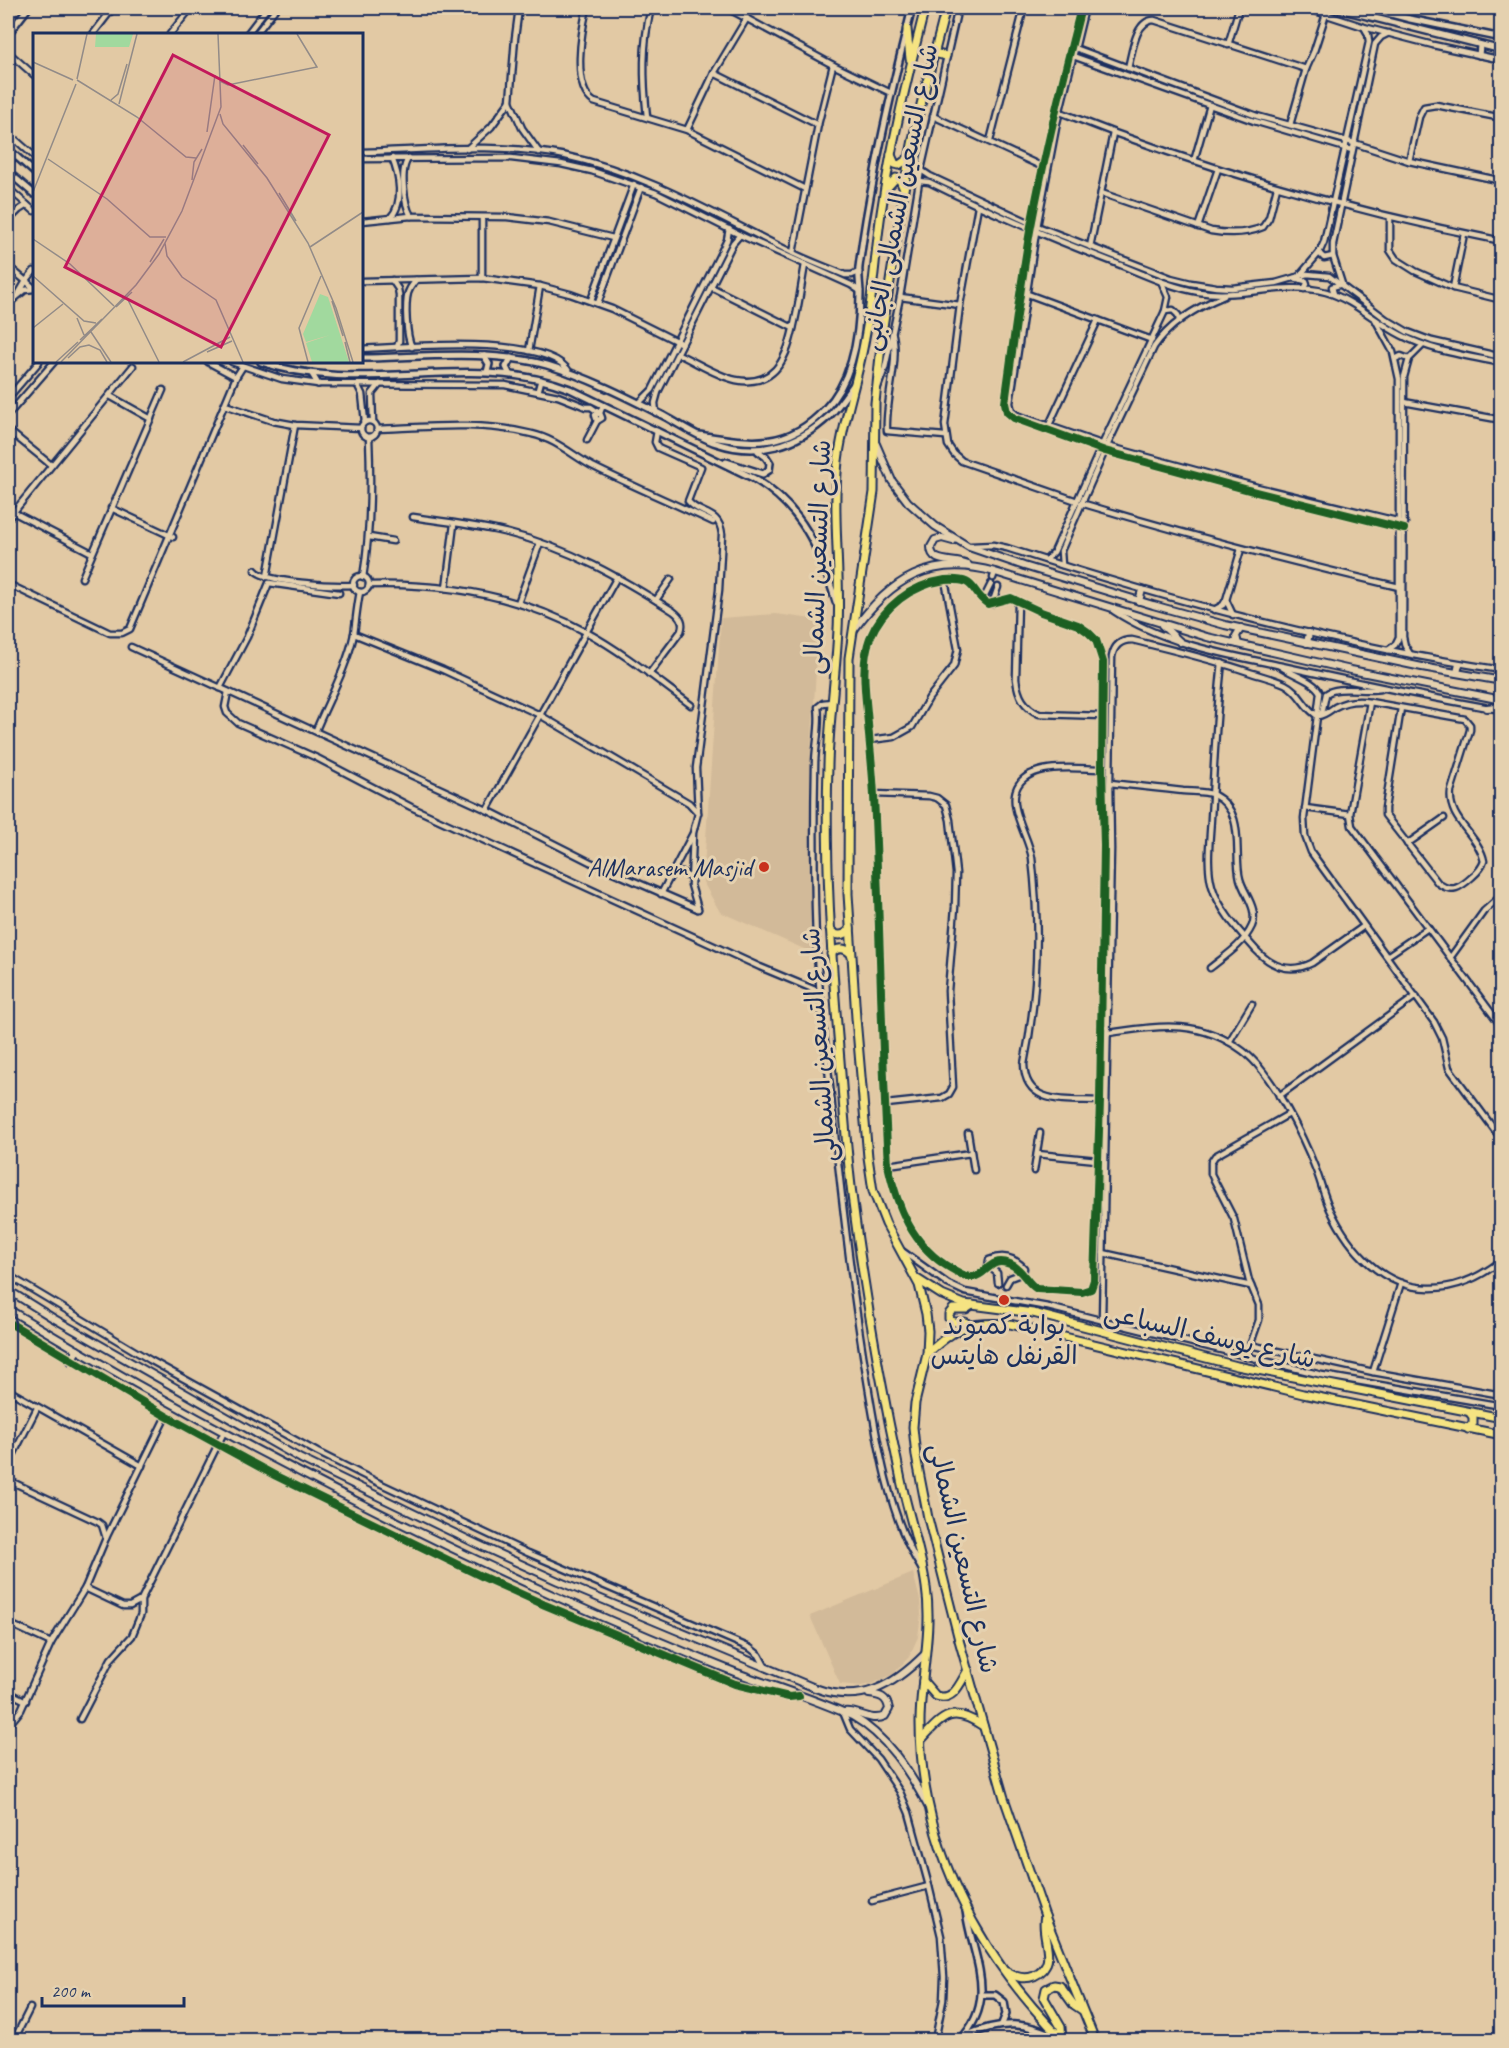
<svg xmlns="http://www.w3.org/2000/svg" width="1509" height="2048" font-family="Caveat,'Playpen Sans Arabic',sans-serif">
  <style>
    .built { fill: #d2ba99 }
    .lines { fill: none; stroke-linecap: round; stroke-linejoin: round }
    .minor-tunnel { stroke: #baaa96; stroke-width: 4.5; stroke-dasharray: 4.5 2; stroke-linecap: butt }
    .minor-casing { stroke: #1b2f5e; stroke-width: 9 }
    .tertiary-casing { stroke: #1b2f5e; stroke-width: 10 }
    .secondary-casing { stroke: #1b2f5e; stroke-width: 10 }
    .primary-casing { stroke: #1b2f5e; stroke-width: 11 }
    .minor { stroke: #e5d1af; stroke-width: 4.5 }
    .tertiary { stroke: #e5d1af; stroke-width: 5 }
    .secondary { stroke: #e5d1af; stroke-width: 6 }
    .primary { stroke: #f5e382; stroke-width: 7 }
    .cycleway-casing { stroke: #e5d1af; stroke-width: 11 }
    .cycleway { stroke: #1b5e20; stroke-width: 8 }
    .poi-dot { fill: #c8321e; stroke: #e5d1af; stroke-width: 2 }
    .labels { text-anchor: middle; stroke-width: 6; stroke-linejoin: round; paint-order: stroke }
    .street-label { font-size: 26px; fill: #1b2f5e; stroke: #e5d1af }
    .poi-label { font-size: 26px; fill: #1b2f5e; stroke: #e5d1af; text-anchor: end }
    .inset-road { fill: none; stroke: #928b88; stroke-width: 1.5 }
    .view { fill: #c2185b; fill-opacity: 0.15; stroke: #c2185b; stroke-width: 3 }
    .inset-edge { fill: none; stroke: #1b2f5e; stroke-width: 3 }
  </style>
  <rect width="100%" height="100%" fill="#e2c9a4"/>
  <filter id="ink" filterUnits="userSpaceOnUse"><feTurbulence type="fractalNoise" baseFrequency=".0167" numOctaves="2"/><feDisplacementMap in="SourceGraphic" scale="12" xChannelSelector="R" yChannelSelector="G"/><feConvolveMatrix kernelMatrix="1 2 1 2 8 2 1 2 1" color-interpolation-filters="sRGB"/></filter>
  <g filter="url(#ink)">
    <g class="built">
      <path d="M776,614l43,6 -8,133v199l-91,-40 -17,-30 18,-264z"/>
      <path d="M913,1573l7,27 1,14 -3,23 -9,20 -16,17 -21,10 -11,2 -21,-2 -30,-68z"/>
    </g>
    <g class="lines">
      <path class="minor-tunnel" d="M998,587l1,-6"/>
      <defs>
        <g id="minor">
          <path d="M519,8l-4,30 -5,63 12,27 17,24"/>
          <path d="M587,8c-5,21 -16,80 7,94l93,28 118,59"/>
          <path d="M727,8l106,57 58,28"/>
          <path d="M1081,8c-19,74 -37,148 -51,223 -10,57 -17,115 -25,172l2,9 7,6 91,33 151,41 148,37"/>
          <path d="M1085,8l-28,115 -21,109 -26,171 2,8 5,4 90,31 150,41 148,36"/>
          <path d="M1306,8l58,19 69,18 69,15"/>
          <path d="M93,34l20,-26"/>
          <path d="M170,34l21,-26"/>
          <path d="M247,34l20,-26"/>
          <path d="M256,34l20,-26"/>
          <path d="M1228,45l11,-37"/>
          <path d="M1075,48l182,68 97,27 55,18 93,20"/>
          <path d="M8,52l26,23"/>
          <path d="M1073,56l181,65 98,29"/>
          <path d="M1128,68c4,-14 7,-48 26,-48l152,49"/>
          <path d="M714,73l104,52"/>
          <path d="M1060,112c143,57 290,99 442,129"/>
          <path d="M933,116l110,51"/>
          <path d="M647,117c-4,-38 -5,-72 4,-109"/>
          <path d="M1290,125l16,-56 8,-18 12,-37"/>
          <path d="M687,130l27,-57 33,-55"/>
          <path d="M8,133l26,23"/>
          <path d="M990,141l34,-133"/>
          <path d="M467,149l24,-22 19,-26"/>
          <path d="M362,152c66,-2 137,-10 204,4 80,17 151,60 225,96 17,9 36,15 54,23h7l7,-3"/>
          <path d="M409,158c-10,10 -5,46 2,58"/>
          <path d="M362,159l149,-1 50,6 31,7 64,22 84,42 111,50 9,6"/>
          <path d="M1194,161l16,-56"/>
          <path d="M1409,161l10,-44 5,-10 12,-2 66,13"/>
          <path d="M921,170l9,6 107,50 134,52 20,5 25,4 16,1 44,-5 31,-9 22,2 57,43 22,13 24,9 70,16"/>
          <path d="M919,181l10,1c60,30 121,56 184,80 28,11 56,25 86,30 42,7 85,-11 127,0 28,8 49,30 75,43 30,16 67,21 101,28"/>
          <path d="M8,188l26,23"/>
          <path d="M1101,193l110,38c18,3 36,3 52,-4l6,-9 8,-31"/>
          <path d="M978,206l-18,99 -15,120 3,20 6,9 8,7 115,40"/>
          <path d="M8,209l5,-16"/>
          <path d="M1390,217v33l6,9 19,12 38,17 49,12"/>
          <path d="M390,218c15,-15 9,-43 2,-60"/>
          <path d="M8,221l11,-11 8,-5"/>
          <path d="M362,221l49,-5 96,1 42,5 64,16"/>
          <path d="M1198,227l20,-58"/>
          <path d="M1090,247l23,-114"/>
          <path d="M793,253l25,-128 15,-60"/>
          <path d="M1319,253l5,5 9,-2"/>
          <path d="M8,266l26,22"/>
          <path d="M1301,274l18,-21 5,-11 45,-200 -1,-8 -4,-7"/>
          <path d="M482,278v-60"/>
          <path d="M1294,278l12,3 1,3 -3,5"/>
          <path d="M392,280l6,9 1,6v46l-2,6"/>
          <path d="M362,281l120,-3 58,8 30,8 42,15 70,35"/>
          <path d="M711,287l82,41"/>
          <path d="M1453,288l11,-54"/>
          <path d="M19,293l7,-12 8,-10"/>
          <path d="M1025,293l127,47"/>
          <path d="M1334,294l-2,-7 10,-3 -9,-28v-12l42,-200 6,-7 8,-4"/>
          <path d="M900,297l60,8"/>
          <path d="M591,300l43,-116"/>
          <path d="M598,303l43,-116"/>
          <path d="M8,304l17,-14 9,-1"/>
          <path d="M1165,311l8,-1 5,5 1,6"/>
          <path d="M1376,321l17,31 6,27v258l-4,8 -7,5"/>
          <path d="M893,335c6,29 -8,65 -6,96l58,5"/>
          <path d="M412,347c-6,-10 -7,-43 -4,-54 2,-6 5,-9 8,-13"/>
          <path d="M362,349c41,-2 187,-16 208,24"/>
          <path d="M529,351l11,-65"/>
          <path d="M678,354c18,8 38,22 58,26 47,9 54,-36 61,-69 3,-15 5,-30 8,-46"/>
          <path d="M1395,359l6,-3 8,3"/>
          <path d="M208,362l28,15"/>
          <path d="M232,362l50,17 36,5 187,1 53,11 28,11h5l7,5"/>
          <path d="M357,384l5,10 3,28"/>
          <path d="M878,387l7,-19 15,-71 21,-127 37,-162"/>
          <path d="M110,396l41,23"/>
          <path d="M8,398l31,-36"/>
          <path d="M1404,402l98,18"/>
          <path d="M639,403l13,-13 75,-150 2,-11"/>
          <path d="M225,405l48,16 22,4 66,3"/>
          <path d="M600,413l2,5 -5,3 -2,-6 5,-2 3,-8"/>
          <path d="M656,413l-1,-10 3,-11 75,-149 7,-8"/>
          <path d="M8,415l46,-53"/>
          <circle cx="369" cy="429" r="8"/>
          <path d="M373,422l-1,-28 8,-10"/>
          <path d="M1049,425l49,-105"/>
          <path d="M377,429c51,-2 105,-8 155,5 23,5 40,21 60,32 40,20 81,37 121,56"/>
          <path d="M8,430l43,35"/>
          <path d="M657,431l-2,11 3,6 43,19 -13,34c11,15 31,8 34,33l-3,56 -23,178 2,45 -5,20 -2,52 7,24"/>
          <path d="M587,440l10,-19"/>
          <path d="M1081,503c106,32 211,59 318,84"/>
          <path d="M111,508l62,29"/>
          <path d="M13,512l79,41"/>
          <path d="M413,517c32,5 65,8 95,16 61,15 113,45 165,78 8,6 11,11 8,20l-32,43"/>
          <path d="M8,519l125,-153"/>
          <path d="M369,537l24,4"/>
          <path d="M971,546l22,-1 14,3c162,52 326,97 495,122"/>
          <path d="M1046,560l8,-8 48,-107 63,-134 3,-14 -7,-16"/>
          <path d="M1062,565l-1,-14 46,-105 47,-99c17,-25 43,-40 70,-51"/>
          <path d="M255,570c10,13 80,16 99,15"/>
          <circle cx="361" cy="584" r="8"/>
          <path d="M267,577l28,-152"/>
          <path d="M363,577c8,-47 8,-93 6,-140"/>
          <path d="M82,578l81,-188"/>
          <path d="M993,578l2,-6"/>
          <path d="M945,580c34,-2 23,10 43,24l23,-6 30,14 37,13 10,7 8,8 7,22 -1,107 2,77 -4,255 -6,179 -3,9 -9,3 -45,-3c-11,-6 -14,-20 -27,-25 -20,-8 -23,11 -37,13 -8,1 -15,-5 -21,-8 -40,-22 -55,-63 -64,-104 -7,-123 -8,-246 -14,-369 -1,-24 -4,-48 -6,-72 -2,-28 -8,-59 2,-86 13,-32 42,-53 75,-58z"/>
          <path d="M8,584l102,49h12l8,-4 106,-252 7,-11"/>
          <path d="M369,585c75,-2 150,10 217,47 37,20 71,48 105,73"/>
          <path d="M446,588l8,-64"/>
          <path d="M656,600l15,-21"/>
          <path d="M983,600l8,-16"/>
          <path d="M1226,600l7,15"/>
          <path d="M1018,601l-2,78c2,17 8,28 23,35l64,2"/>
          <path d="M518,603l22,-60"/>
          <path d="M992,604l6,-17"/>
          <path d="M1214,610l9,-5 3,-5 15,-51"/>
          <path d="M1114,611c50,33 111,43 168,55 73,16 146,32 220,44"/>
          <path d="M354,634l89,36 97,45 149,88 9,10"/>
          <path d="M131,647l356,163 103,52 108,47"/>
          <path d="M1410,654l-5,-8 -2,-9 1,-260 5,-18 14,-14"/>
          <path d="M1222,663c-6,52 -8,103 -11,155 -1,21 -5,47 1,68 7,24 28,46 44,64 16,17 34,24 56,13l52,-37"/>
          <path d="M1280,666c12,9 36,15 40,27l-16,125 1,18 6,16 123,170 8,16 7,30 53,72"/>
          <path d="M220,688l27,-51 22,-54 70,10"/>
          <path d="M228,692l-3,15 2,6 11,10 79,35 94,49 349,160 60,25"/>
          <path d="M832,702l-9,1 -5,4c3,20 -3,38 -3,58 -1,47 -1,94 0,141 1,60 8,120 15,180 9,90 19,180 33,269 11,65 22,157 58,213"/>
          <path d="M1370,702l-20,112 2,12 150,201"/>
          <path d="M1318,716l4,-3 4,-19c10,-9 39,-2 55,-5"/>
          <path d="M316,730c13,-31 31,-63 38,-96 2,-14 3,-28 6,-42"/>
          <path d="M870,740l24,-3 18,-10 17,-29 25,-32 4,-17 -13,-69"/>
          <path d="M1110,783c24,3 49,5 73,8 10,1 22,0 31,4 33,17 19,58 26,84 4,15 19,30 12,47 -8,18 -27,30 -42,42"/>
          <path d="M874,794l55,2 8,2 9,7 4,15 6,53 -1,34 -7,84 5,96 -4,7 -7,4 -56,6"/>
          <path d="M1305,808l45,6"/>
          <path d="M487,810l130,-233"/>
          <path d="M1407,844l37,-26"/>
          <path d="M673,873h10l9,6"/>
          <path d="M661,894l31,-59"/>
          <path d="M1387,956l41,-28"/>
          <path d="M1450,958l34,-47 18,-16"/>
          <path d="M1108,1033c50,-7 91,-15 135,18 29,22 60,85 73,119 5,13 8,26 14,39 19,40 53,80 101,79 26,0 51,-12 71,-28"/>
          <path d="M1229,1042l23,-38"/>
          <path d="M1279,1096l137,-100"/>
          <path d="M1100,1101c-32,-2 -75,6 -76,-37 14,-68 16,-137 8,-206 -3,-22 -27,-54 -13,-74 15,-22 60,-15 83,-15"/>
          <path d="M968,1133l6,37"/>
          <path d="M1037,1154l60,6"/>
          <path d="M888,1165l83,-12"/>
          <path d="M1034,1171l6,-38"/>
          <path d="M902,1251l46,33 17,8 83,15 274,68 180,31"/>
          <path d="M1103,1253l148,33"/>
          <path d="M988,1266l1,-6c14,-6 25,-3 35,8l-1,5"/>
          <path d="M988,1266l9,7 1,10"/>
          <path d="M8,1275l142,85 167,92 58,29 153,72 222,95 9,7 7,13"/>
          <path d="M1006,1285l4,-7 13,-5"/>
          <path d="M1102,1321l9,-472 -1,-66 2,-126c2,-12 9,-17 20,-17 40,10 79,19 117,32 12,4 25,7 36,12 15,7 19,25 33,32 7,-1 11,-5 17,-9 11,-6 23,-7 35,-5l95,17 5,6v5l-19,61c-4,29 28,44 33,70 -2,7 -6,11 -12,16 -11,10 -20,17 -34,6l-53,-68v-7l16,-100"/>
          <path d="M1250,1345l123,27 129,23"/>
          <path d="M1246,1357l13,-37v-15l-10,-24 -15,-62 -23,-45v-12l4,-6 74,-42"/>
          <path d="M1373,1372l28,-89"/>
          <path d="M8,1390l134,76"/>
          <path d="M8,1465l29,-57"/>
          <path d="M8,1480l90,42 4,3 4,13"/>
          <path d="M85,1588l38,18h7l11,-6"/>
          <path d="M8,1623l43,20"/>
          <path d="M8,1692l18,9"/>
          <path d="M843,1712l7,17 28,30 22,33 9,21 20,73 12,50 3,41 -1,23 -8,40"/>
          <path d="M80,1719l31,-60 21,-23 9,-22v-14l83,-168"/>
          <path d="M8,1726l13,-16 30,-67 34,-55 21,-50 60,-122"/>
          <path d="M872,1901l57,-15"/>
          <path d="M14,2040l16,-32"/>
        </g>
        <g id="tertiary">
          <path d="M1335,8l167,42"/>
          <path d="M1368,8l42,11 92,19"/>
          <path d="M8,34l20,-26"/>
          <path d="M1479,55l1,-9"/>
          <path d="M8,149l26,23"/>
          <path d="M8,172l26,22"/>
          <path d="M484,356l5,8 -2,8"/>
          <path d="M362,358c60,-1 126,-9 185,7 40,12 80,32 117,51 17,9 34,21 52,27 42,14 81,3 113,-27 10,-10 17,-21 25,-32"/>
          <path d="M261,362c103,35 208,-12 309,27l183,89c49,29 67,71 83,124"/>
          <path d="M509,373l-3,-6 5,-9"/>
          <path d="M312,374l6,10"/>
          <path d="M538,391l3,-11"/>
          <path d="M699,435c49,8 88,16 126,-26 28,-29 35,-76 35,-115 0,-9 -2,-18 -1,-27 4,-30 9,-61 15,-90 10,-57 24,-113 38,-169"/>
          <path d="M726,462l37,12 6,-4 1,-7 -4,-6 -8,-6"/>
          <path d="M8,1322l158,94 110,60 207,101 62,28 190,79 54,13 10,-1"/>
          <path d="M982,1995h13l9,7 2,12 -4,10"/>
          <path d="M965,2036c37,-16 60,-15 96,3"/>
          <path d="M960,2040c40,-42 12,-82 6,-129"/>
        </g>
        <g id="secondary">
          <path d="M876,444l16,37 16,21 27,24 34,21 55,19 129,39 72,20 197,42 80,14"/>
          <path d="M953,541l-11,-3 -7,2 -4,7c0,18 22,11 37,18"/>
          <path d="M1139,601l3,-11"/>
          <path d="M1162,625l18,17"/>
          <path d="M853,631c37,-52 78,-77 142,-59l212,65 144,33 151,30"/>
          <path d="M1307,643l2,-10"/>
          <path d="M1238,644l-2,-8 5,-8"/>
          <path d="M1457,673l2,-9"/>
          <path d="M1487,708l15,-2"/>
          <path d="M8,1290l45,28 248,141 176,85 81,37 257,107c46,17 78,-2 110,-34"/>
          <path d="M8,1309c176,106 359,202 547,287 60,27 121,53 182,77 38,14 78,26 115,43 35,20 57,55 76,90"/>
          <path d="M71,1361l6,-11"/>
          <path d="M844,1712c14,-2 27,11 41,4l4,-7c-2,-12 -9,-14 -20,-15"/>
        </g>
        <g id="primary">
          <path d="M925,8c-17,67 -34,136 -44,205 -6,41 -8,84 -16,125 -7,42 -22,81 -27,123 -6,57 3,112 0,168 -2,45 -9,91 -10,136 -3,95 3,189 11,283 4,49 7,98 13,147 12,94 28,187 48,280 7,37 21,74 26,112 7,45 -6,91 -6,136 0,124 58,231 143,317"/>
          <path d="M946,8l-29,112 -9,44 -25,163 -8,76 -1,89 -25,166 -1,236 8,124 12,139 5,34 13,33 33,61 7,29 2,17 -1,23 -12,49 -2,24 3,29 12,62 31,122 45,158 41,118 50,124"/>
          <path d="M907,29l3,30"/>
          <path d="M934,53l12,3"/>
          <path d="M891,155l4,9 4,1 10,-7"/>
          <path d="M886,189l10,-11 4,2 3,7"/>
          <path d="M830,929c5,8 14,8 20,0"/>
          <path d="M831,954c6,-7 14,-7 20,0"/>
          <path d="M917,1279l25,16 22,9 69,9 204,53 265,52"/>
          <path d="M970,1325l-5,-3h-12l-4,-3v-5l4,-5h13l6,-4"/>
          <path d="M927,1354c30,-28 41,-33 83,-30l293,70 199,41"/>
          <path d="M1468,1429l5,-6v-6l-3,-4"/>
          <path d="M923,1681l13,15c18,6 24,-13 32,-26"/>
          <path d="M921,1740c22,-24 31,-35 62,-14"/>
          <path d="M1007,1972c8,5 17,8 27,4 27,-12 5,-40 11,-60"/>
          <path d="M1062,2040l-1,-13 -17,-29 2,-9 8,-4 6,1 13,18 9,6"/>
        </g>
      </defs>
      <use href="#minor" class="minor-casing"/>
      <use href="#tertiary" class="tertiary-casing"/>
      <use href="#secondary" class="secondary-casing"/>
      <use href="#primary" class="primary-casing"/>
      <use href="#minor" class="minor"/>
      <use href="#tertiary" class="tertiary"/>
      <use href="#secondary" class="secondary"/>
      <use href="#primary" class="primary"/>
      <defs>
        <g id="cycleway">
          <path d="M1081,8c-19,74 -37,148 -51,223 -10,57 -17,115 -25,172l2,9 7,6 91,33 151,41 148,37"/>
          <path d="M945,580c34,-2 23,10 43,24l23,-6 30,14 37,13 10,7 8,8 7,22 -1,107 2,77 -4,255 -6,179 -3,9 -9,3 -45,-3c-11,-6 -14,-20 -27,-25 -20,-8 -23,11 -37,13 -8,1 -15,-5 -21,-8 -40,-22 -55,-63 -64,-104 -7,-123 -8,-246 -14,-369 -1,-24 -4,-48 -6,-72 -2,-28 -8,-59 2,-86 13,-32 42,-53 75,-58z"/>
          <path d="M8,1322l158,94 110,60 207,101 62,28 190,79 54,13 10,-1"/>
        </g>
      </defs>
      <use href="#cycleway" class="cycleway-casing"/>
      <use href="#cycleway" class="cycleway"/>
    </g>
  </g>
  <g class="poi-dot">
    <circle cx="764" cy="867" r="6"/>
    <circle cx="1004" cy="1300" r="6"/>
  </g>
  <g class="labels">
    <g class="street-label">
      <text transform="translate(899 197) rotate(-79)" y="9">شارع التسعين الشمالى الجانبى</text>
      <text transform="translate(817 557) rotate(-88)" y="9">شارع التسعين الشمالى</text>
      <text transform="translate(818 1045) rotate(-94)" y="9">شارع التسعين الشمالى</text>
      <text transform="translate(1210 1335) rotate(13)" y="9">شارع يوسف السباعى</text>
      <text transform="translate(964 1558) rotate(77)" y="9">شارع التسعين الشمالى</text>
    </g>
    <g class="poi-label">
      <text x="752" y="876">AlMarasem Masjid</text>
      <text x="1004" y="1334" text-anchor="middle">بوابة كمبوند<tspan x="1004" dy="30">القرنفل هايتس</tspan></text>
    </g>
  </g>
  <g transform="translate(33 33)">
    <rect width="330" height="330" fill="#e2c9a4"/>
    <path d="M63,1h37l-4,13h-34zM287,261l8,3 21,65h-37l-6,-19 24,-8 -24,7 -3,-8z" fill="#a1d99e"/>
    <path class="inset-road" d="M0,29l40,18M44,46l10,-45M44,47l60,37 49,40 10,1M187,48l8,4 89,-18 -20,-33M78,67l7,-6 9,-30M86,71l18,-70M187,81l3,10 44,54 41,65 28,65 17,54M174,99l8,-57M210,112l15,19M15,126l59,40 43,38h16M159,147l2,-18 8,-13M0,159l43,-108M246,160l17,28M0,206l37,25 44,42M132,210l2,13 15,21 34,23 27,62M277,214l53,-35M117,229l14,-23M0,243l51,45 12,2M94,265l32,64M299,268l11,35M83,274l16,-15M44,285l7,17M0,295l30,-24M58,299l20,30M47,307l22,-21M312,309l5,20M174,319l25,-11M35,325l12,-11 9,-2 11,5 7,12M23,329l22,-20M28,329l75,-77 23,-31 23,-43 39,-104 -3,-73M150,329l47,-25M275,329l-9,-34 22,-52"/>
    <path class="view" d="M140,22l156,80 -108,212 -156,-80z"/>
    <rect width="330" height="330" class="inset-edge"/>
  </g>
  <rect width="1509" height="2048" fill="none" stroke="#e5d1af" stroke-width="30"/>
  <rect x="15" y="15" width="1479" height="2018" fill="none" stroke="#1b2f5e" stroke-width="2" filter="url(#ink)"/>
  <path d="M42 1997v9h142v-9" fill="none" stroke="#1b2f5e" stroke-width="3"/>
  <text x="51" y="1997" font-size="18" fill="#1b2f5e" stroke="#e5d1af" stroke-width="4.5" paint-order="stroke">200 m</text>
</svg>
